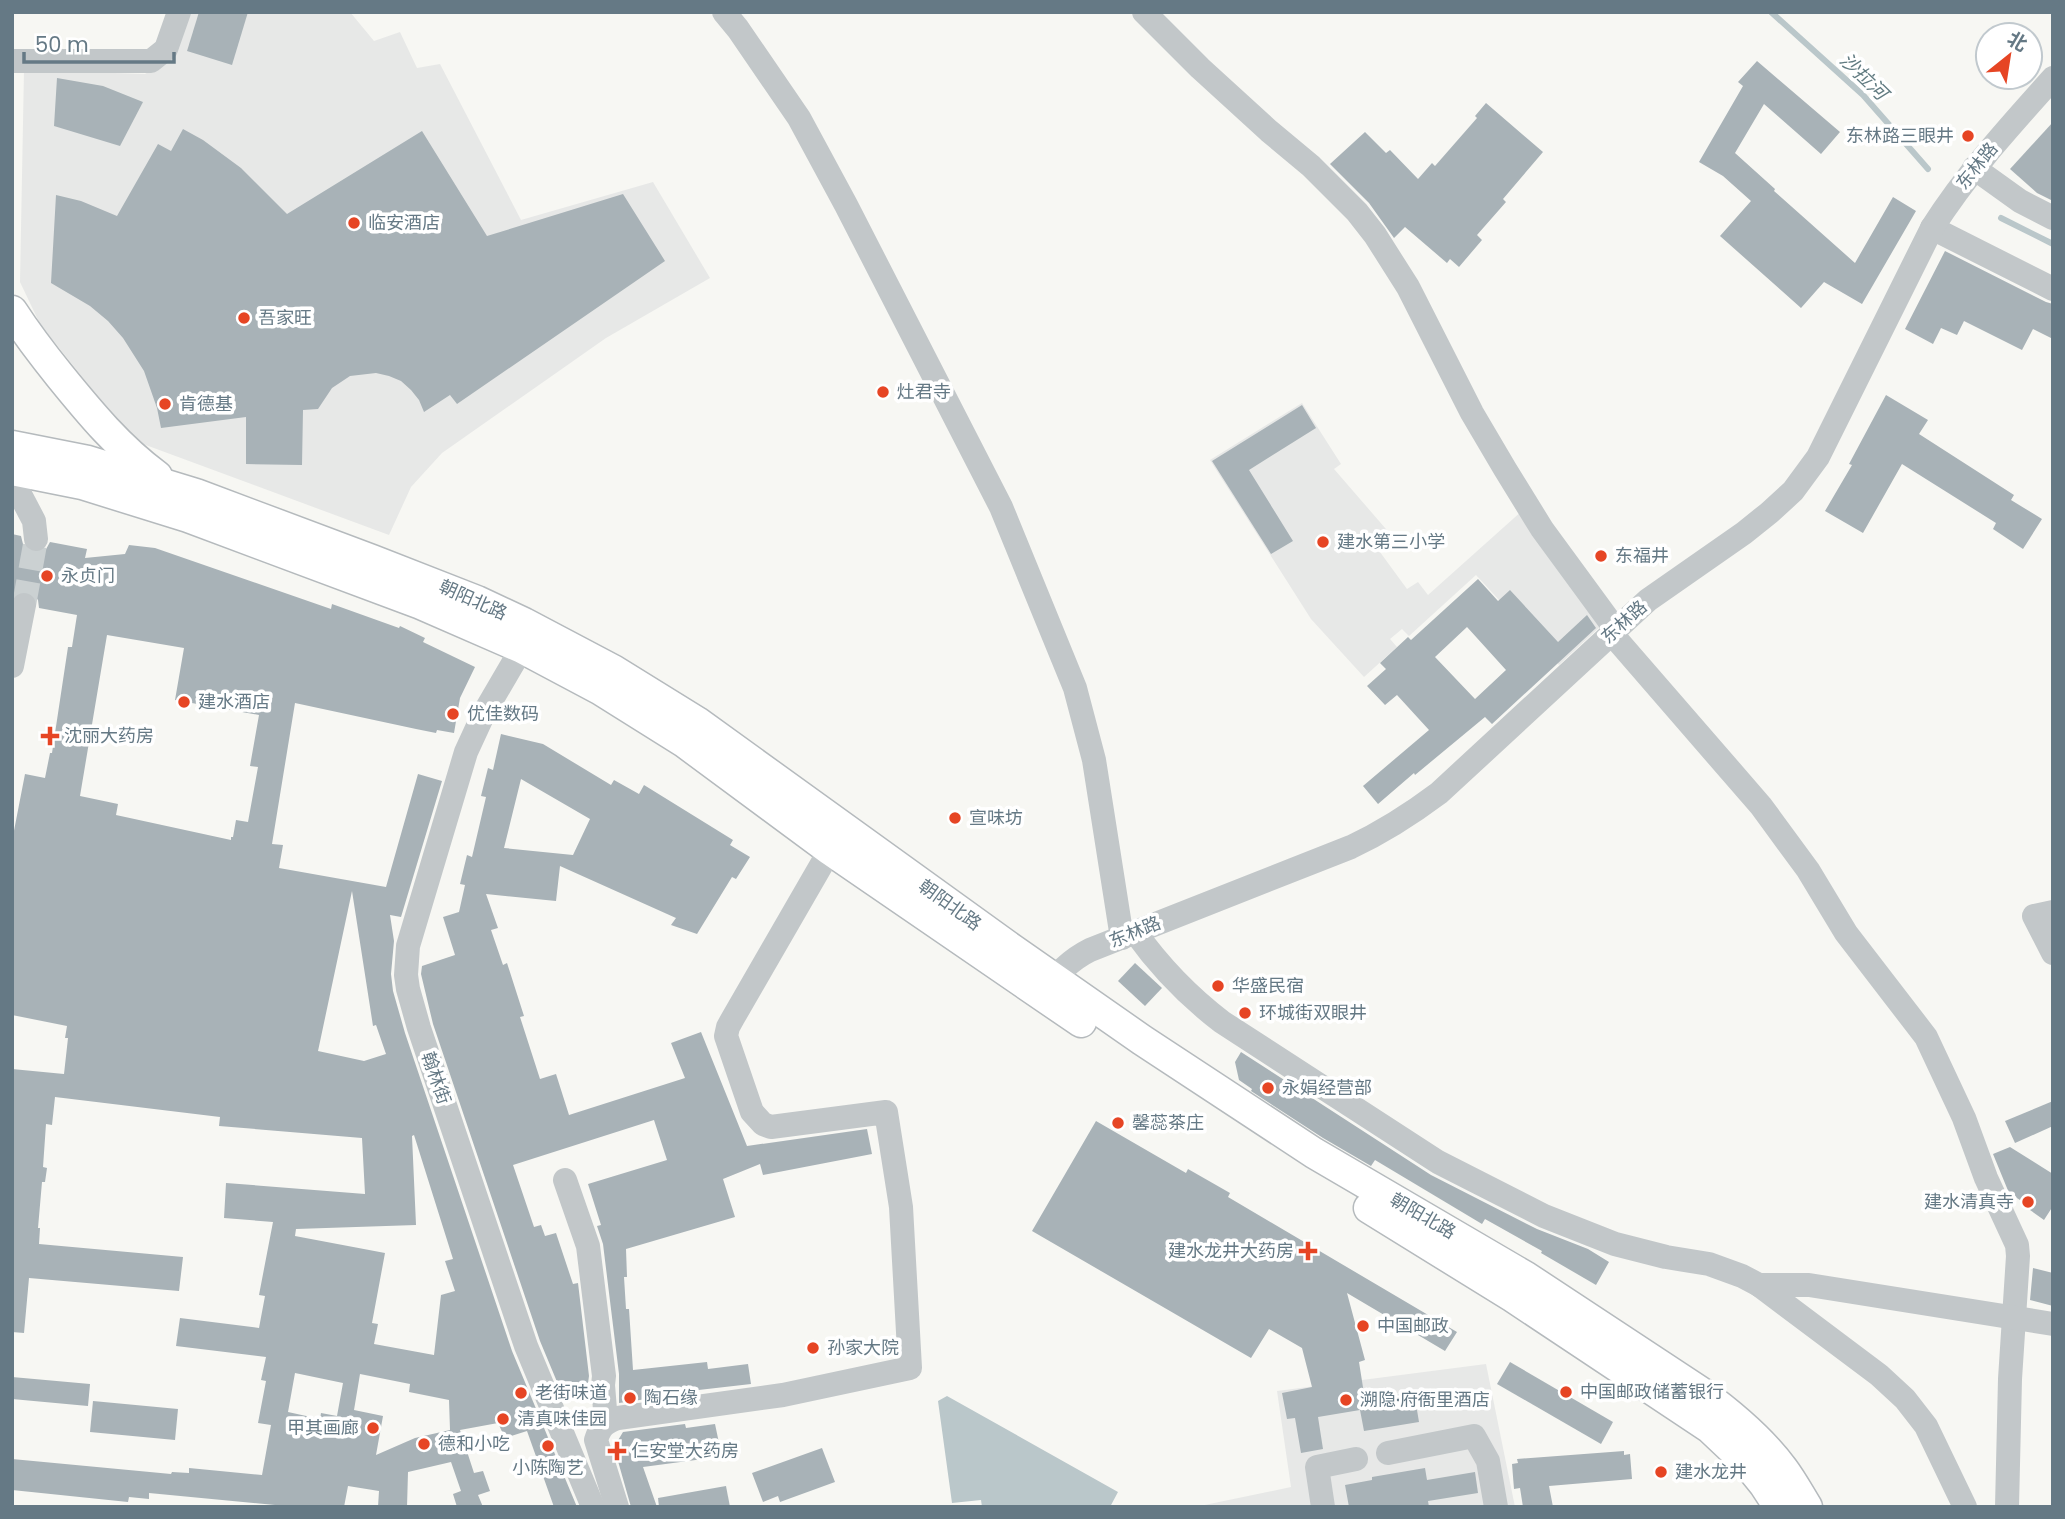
<svg xmlns="http://www.w3.org/2000/svg" width="2065" height="1519" font-family="Poppins,'Noto Sans SC',sans-serif">
  <style>
    .built { fill: #e7e8e7 }
    .water { fill: #bac7ca }
    .lines { fill: none; stroke-linecap: round; stroke-linejoin: round }
    .stream { stroke: #bac7ca; stroke-width: 6 }
    .building { fill: #a8b2b7; fill-rule: evenodd }
    .minor-tunnel { stroke: #cbd1d2; stroke-width: 24; stroke-dasharray: 24 12; stroke-linecap: butt }
    .major-casing { stroke: #b5babd; stroke-width: 33 }
    .minor { stroke: #c2c7c9; stroke-width: 24 }
    .major { stroke: #fff; stroke-width: 30 }
    .poi-dot { fill: #e64524; stroke: #fff; stroke-width: 2.5 }
    .labels { text-anchor: middle; stroke-width: 7; stroke-linejoin: round; paint-order: stroke }
    .poi-label { font-size: 18px; fill: #657985; stroke: #fff; text-anchor: start }
    .street-label { font-size: 18px; fill: #657985; stroke: #fff }
    .water-label { font-size: 19px; font-style: italic; fill: #617b81; stroke: #fff }
  </style>
  <rect width="100%" height="100%" fill="#f7f7f3"/>
  <g class="built">
    <path d="M184,12h166l24,29 26,-9 17,36 23,-4 81,156 132,-38 57,96 -104,60 -164,115 -31,34 -22,48 -246,-91 -12,-8 -12,-13 -79,-99 -20,-42 4,-212 121,4 14,-9z"/>
    <path d="M1302,403l39,61 -7,5 58,67 -15,12 30,41 11,-7 10,13 95,-85 80,114 -44,41 -83,-90 -67,61 -7,-7 -12,10 7,8 -33,30 -53,-58 -101,-159z"/>
    <path d="M1486,1364l29,143h-320l96,-20 -14,-96z"/>
  </g>
  <path class="water" d="M947,1396l171,96 -8,15h-128l-1,-7 -29,3 -14,-102z"/>
  <g class="lines">
    <g class="stream">
      <path d="M1771,12l92,83 65,74"/>
      <path d="M2001,218l52,26"/>
    </g>
  </g>
  <g class="building">
    <path d="M199,12h49l-16,53 -45,-14z"/>
    <path d="M1757,61l83,71 -19,22 -57,-50 -29,49 40,36 -1,2 81,72 38,-66 23,14 -54,93 -38,-22 -23,26 -81,-72 31,-35 -28,-25 -24,-14 44,-76 -5,-4z"/>
    <path d="M57,78l46,8 40,16 -23,44 -66,-20z"/>
    <path d="M1486,103l57,49 -40,47 3,3 -29,33 5,5 -23,27 -9,-8 -3,4 -42,-36 -11,11 -25,-35 -39,-39 35,-32 21,21 4,-3 28,29 14,-16 3,3 42,-48 -2,-2z"/>
    <path d="M2053,122v79l-16,-8 -27,-24z"/>
    <path d="M183,129l20,11 38,28 46,46 135,-83 65,105 136,-42 42,67 -208,143 -7,-9 -26,17 -5,-12 -8,-10 -10,-9 -12,-5 -13,-3 -26,3 -18,12 -14,21 -15,1 -1,55 -56,-1v-47l-85,11 -4,-20 -13,-37 -21,-33 -15,-17 -18,-15 -39,-23 5,-88 25,6 36,15 41,-72 13,7z"/>
    <path d="M1945,251l101,51 7,2v35l-20,-10 -11,21 -58,-29 -7,14 -16,-7 -8,16 -28,-15z"/>
    <path d="M1886,395l42,25 -9,14 95,61 -3,5 31,19 -19,30 -30,-20 3,-6 -94,-59 -39,69 -38,-22 27,-46 -3,-1z"/>
    <path d="M1302,405l14,23 -67,42 44,71 -22,13 -59,-93z"/>
    <path d="M12,534l9,2 3,12 5,4 8,2 8,-3 5,-9 37,7 -2,9 40,-4 4,-9 26,3 176,61 1,-5 67,24 1,-2 25,12 -2,4 52,25 -15,31 -6,35 -17,-3 -1,3 -20,-4 -121,-26 -23,141 11,1 -4,23 107,19 32,-113 24,7 -41,136 -11,-2 4,26 -3,33 2,17 12,42 107,318 65,156h-23l-27,-76 -22,7 -7,-15 -38,7 14,43 9,-2 7,20 -12,4 5,12h-26l-4,-13 8,-3 -10,-29 -43,10 -1,35h-29l1,-16 -31,-5 -4,21h-70l1,-2 -126,-12v6l-20,-2 -1,5 -116,-12v-31l159,15 1,-2 17,1v-5l73,7 9,-50 -13,-2 8,-42 -5,-1 5,-23 -90,-11 4,-28 79,10 6,-32 -6,-1 14,-73 -49,-4 2,-35 139,11 -3,-56 -143,-12 1,-9 -165,-20 -3,28 -6,-1 -3,43 4,1 -2,14h-3l-4,46h2l-1,16 144,13 -4,34 -150,-13 -5,55 -12,-1v-263l52,5 4,-36h-3l2,-12 -55,-11v-174l13,-67 20,4 5,-25h2l16,-106h4l5,-32 -38,-7 -1,-8 -5,-7 -5,-2h-9l-7,5zM107,635l77,13 -9,52 84,15 -9,51 8,1 -10,55 -12,-2 -3,17h-2v3l-115,-25 2,-11 -38,-8zM352,891l21,135 3,-1 10,29 -22,7 -46,-10zM414,1135l39,124 -8,2 10,30 -14,4 -7,60 -60,-11 4,-20 -6,-1 13,-70 -90,-17 1,-7 120,-4 -4,-89zM295,1373l48,10 -6,33 -16,-3 -1,6 -32,-7zM360,1374l50,10 -1,8 40,8 1,30 -35,8 -39,17 7,-39 -29,-6z"/>
    <path d="M1478,579l20,22 12,-11 48,52 29,-27 9,13 -104,96 -7,-7 -70,58 -1,-2 -36,31 -15,-18 66,-56 -32,-35 -12,10 -18,-19 19,-17 -6,-6 28,-26 3,3zM1467,627l39,43 -31,29 -40,-42z"/>
    <path d="M501,734l42,10 68,41 3,-5 25,14 5,-9 89,55 -3,5 20,12 -14,22 -4,-2 -35,57 -26,-9 5,-7 -116,-52 -4,35 -70,-7 12,34 -7,2 12,35 4,-2 17,53 -4,1 20,62 16,-5 13,41 116,-37 -14,-35 30,-11 46,114 120,-17 5,25 -109,21 -3,-11 -37,15 12,38 -109,32 1,28h-3l2,32h3l4,61 74,-8 1,7 40,-5 3,20 -70,8v2l-62,9v-29l-16,-130 -6,-18 4,-1 -13,-41 79,-24 -13,-40 -141,45 21,62 7,-2 4,11 11,-3 17,51 5,-1 11,93 -1,7 -17,6h-11l-20,-48 -107,-317 -12,-50 1,-8 33,-11 -12,-38 16,-5 6,-27 -5,-1 7,-29 5,2 14,-60 -5,-1 7,-28 5,2zM521,779l69,40 -17,36 -69,-7z"/>
    <path d="M1135,963l27,25 -17,18 -27,-25z"/>
    <path d="M1241,1052l190,123 106,54 51,20 21,13 -13,23 -55,-32 1,-2 -57,-32 -3,5 -107,-64 -4,6 -48,-28 -72,-47 1,-2 -13,-9 -4,-18z"/>
    <path d="M2053,1101v25l-38,17 -10,-22z"/>
    <path d="M1096,1121l90,52 2,-4 42,24 -2,4 229,135 -12,19 -98,-58 18,67 -6,2 6,38 49,-8 5,30 -55,9 -4,-21 -42,7 5,32 -22,4 -6,-35 -8,1 -5,-26 30,-6 -10,-39 -33,-19 -18,29 -219,-127z"/>
    <path d="M2010,1147l43,27v32l-9,14 -14,-10 1,-3 -22,-14 -16,-39z"/>
    <path d="M2033,1268l20,5v33l-23,-6z"/>
    <path d="M1510,1362l103,60 -12,22 -104,-60z"/>
    <path d="M12,1377l78,7 -2,22 -76,-7z"/>
    <path d="M93,1401l85,8 -3,31 -85,-8z"/>
    <path d="M685,1424l1,4 29,-4 4,19h-3l2,14 -75,10 14,40h-26l-17,-60 9,-15z"/>
    <path d="M822,1448l13,34 -55,20 -2,-6 -15,6 -11,-29z"/>
    <path d="M1624,1451v4l6,-1 2,25 -83,7 4,21h-30l-3,-19 -6,1 -2,-25 6,-1 -1,-4z"/>
    <path d="M1425,1468l2,12 48,-8 3,21 -50,8 1,6h-80l-4,-22 27,-5v-3z"/>
    <path d="M726,1486l4,21h-71l-1,-9z"/>
  </g>
  <g class="lines">
    <path class="minor-tunnel" d="M24,605l12,-66"/>
    <defs>
      <g id="major">
        <path d="M12,311c15,23 31,44 48,65 30,37 59,72 97,100"/>
        <path d="M12,446l76,15 108,33 176,66 105,41 47,22 89,47 84,52 316,228 129,90 172,113 212,124 176,116c30,22 59,46 81,76 9,12 16,25 24,38"/>
        <path d="M12,470l70,14 106,33 233,87 101,44 79,42 83,52 146,108 251,172"/>
        <path d="M1369,1208l144,89 197,131 37,35 17,21 15,23"/>
      </g>
    </defs>
    <use href="#major" class="major-casing"/>
    <g class="minor">
      <path d="M724,12l14,17 61,89 47,87 155,302 74,181 19,72 28,178"/>
      <path d="M1144,12l56,56 69,63 42,35 46,46 18,23 33,52 64,126 33,56 37,60 74,101"/>
      <path d="M12,61h139l15,-12 13,-37"/>
      <path d="M1974,168l46,33 33,17"/>
      <path d="M1932,228l121,61"/>
      <path d="M12,479l22,42 2,18"/>
      <path d="M1611,633l150,173 47,64 38,63 80,104 38,81 22,60 31,67 1,11 -8,123 -3,128"/>
      <path d="M522,648l-38,65 -18,39 -58,194 -2,29 2,14 11,39 107,318 67,161"/>
      <path d="M12,666l12,-61"/>
      <path d="M2053,912l-19,4 19,37"/>
      <path d="M1135,932c25,35 53,64 87,90l216,140 106,54 71,28 51,13 43,7 33,12 17,9 120,90 26,24 21,27 39,81"/>
      <path d="M1044,993c12,-19 26,-33 46,-43l261,-103c32,-15 60,-33 88,-54l209,-193 96,-67 25,-20 24,-22 25,-34 114,-229c35,-55 78,-102 121,-150"/>
      <path d="M565,1180l23,66 16,130 -1,9 3,37"/>
      <path d="M1759,1285h50l244,39"/>
      <path d="M1388,1453l86,-17 14,25 8,46"/>
      <path d="M617,1507l-21,-67c4,-13 9,-18 22,-22l165,-23 127,-27 -9,-161 -15,-95 -115,15 -8,-3 -11,-12 -26,-76 2,-9 5,-9 97,-168"/>
      <path d="M1323,1507l-6,-40 39,-8"/>
    </g>
    <use href="#major" class="major"/>
  </g>
  <g class="poi-dot">
    <circle cx="1968" cy="136" r="7"/>
    <circle cx="354" cy="223" r="7"/>
    <circle cx="244" cy="318" r="7"/>
    <circle cx="883" cy="392" r="7"/>
    <circle cx="165" cy="404" r="7"/>
    <circle cx="1323" cy="542" r="7"/>
    <circle cx="1601" cy="556" r="7"/>
    <circle cx="47" cy="576" r="7"/>
    <circle cx="184" cy="702" r="7"/>
    <circle cx="453" cy="714" r="7"/>
    <path d="M46.5 725.5h7v7h7v7h-7v7h-7v-7h-7v-7h7z"/>
    <circle cx="955" cy="818" r="7"/>
    <circle cx="1218" cy="986" r="7"/>
    <circle cx="1245" cy="1013" r="7"/>
    <circle cx="1268" cy="1088" r="7"/>
    <circle cx="1118" cy="1123" r="7"/>
    <circle cx="2028" cy="1202" r="7"/>
    <path d="M1304.5 1240.5h7v7h7v7h-7v7h-7v-7h-7v-7h7z"/>
    <circle cx="1363" cy="1326" r="7"/>
    <circle cx="813" cy="1348" r="7"/>
    <circle cx="1566" cy="1392" r="7"/>
    <circle cx="521" cy="1393" r="7"/>
    <circle cx="630" cy="1398" r="7"/>
    <circle cx="1346" cy="1400" r="7"/>
    <circle cx="503" cy="1419" r="7"/>
    <circle cx="373" cy="1428" r="7"/>
    <circle cx="424" cy="1444" r="7"/>
    <circle cx="548" cy="1446" r="7"/>
    <path d="M613.5 1440.5h7v7h7v7h-7v7h-7v-7h-7v-7h7z"/>
    <circle cx="1661" cy="1472" r="7"/>
  </g>
  <g class="labels">
    <g class="poi-label">
      <text x="1954" y="142" text-anchor="end">东林路三眼井</text>
      <text x="368" y="229">临安酒店</text>
      <text x="258" y="324">吾家旺</text>
      <text x="897" y="398">灶君寺</text>
      <text x="179" y="410">肯德基</text>
      <text x="1337" y="548">建水第三小学</text>
      <text x="1615" y="562">东福井</text>
      <text x="61" y="582">永贞门</text>
      <text x="198" y="708">建水酒店</text>
      <text x="467" y="720">优佳数码</text>
      <text x="64" y="742">沈丽大药房</text>
      <text x="969" y="824">宣味坊</text>
      <text x="1232" y="992">华盛民宿</text>
      <text x="1259" y="1019">环城街双眼井</text>
      <text x="1282" y="1094">永娟经营部</text>
      <text x="1132" y="1129">馨蕊茶庄</text>
      <text x="2014" y="1208" text-anchor="end">建水清真寺</text>
      <text x="1294" y="1257" text-anchor="end">建水龙井大药房</text>
      <text x="1377" y="1332">中国邮政</text>
      <text x="827" y="1354">孙家大院</text>
      <text x="1580" y="1398">中国邮政储蓄银行</text>
      <text x="535" y="1399">老街味道</text>
      <text x="644" y="1404">陶石缘</text>
      <text x="1360" y="1406">溯隐·府衙里酒店</text>
      <text x="517" y="1425">清真味佳园</text>
      <text x="359" y="1434" text-anchor="end">甲其画廊</text>
      <text x="438" y="1450">德和小吃</text>
      <text x="631" y="1457">仁安堂大药房</text>
      <text x="548" y="1474" text-anchor="middle">小陈陶艺</text>
      <text x="1675" y="1478">建水龙井</text>
    </g>
    <g class="street-label">
      <text transform="translate(1977 166) rotate(-51)" y="6">东林路</text>
      <text transform="translate(473 600) rotate(24)" y="6">朝阳北路</text>
      <text transform="translate(1624 622) rotate(-42)" y="6">东林路</text>
      <text transform="translate(950 905) rotate(36)" y="6">朝阳北路</text>
      <text transform="translate(1135 932) rotate(-22)" y="6">东林路</text>
      <text transform="translate(436 1078) rotate(71)" y="6">翰林街</text>
      <text transform="translate(1423 1216) rotate(30)" y="6">朝阳北路</text>
    </g>
    <g class="water-label">
      <text transform="translate(1864 76) rotate(44)" y="7">沙拉河</text>
    </g>
  </g>
  <rect width="2065" height="1519" fill="none" stroke="#657985" stroke-width="28"/>
  <g transform="translate(2009 56) rotate(30)"><circle r="33" fill="#ffffff" stroke="#c1c9ce" stroke-width="2"/>
  <path d="M0-5L12 26L0 18L-12 26Z" fill="#e64524"/>
  <text y="-10" font-size="19" font-weight="bold" text-anchor="middle" fill="#657985">北</text>
  </g>
  <path d="M24 52v10h150v-10" fill="none" stroke="#657985" stroke-width="3.5"/>
  <text x="35" y="52" font-size="21" fill="#657985" stroke="#ffffff" stroke-width="5" paint-order="stroke">50 m</text>
</svg>
